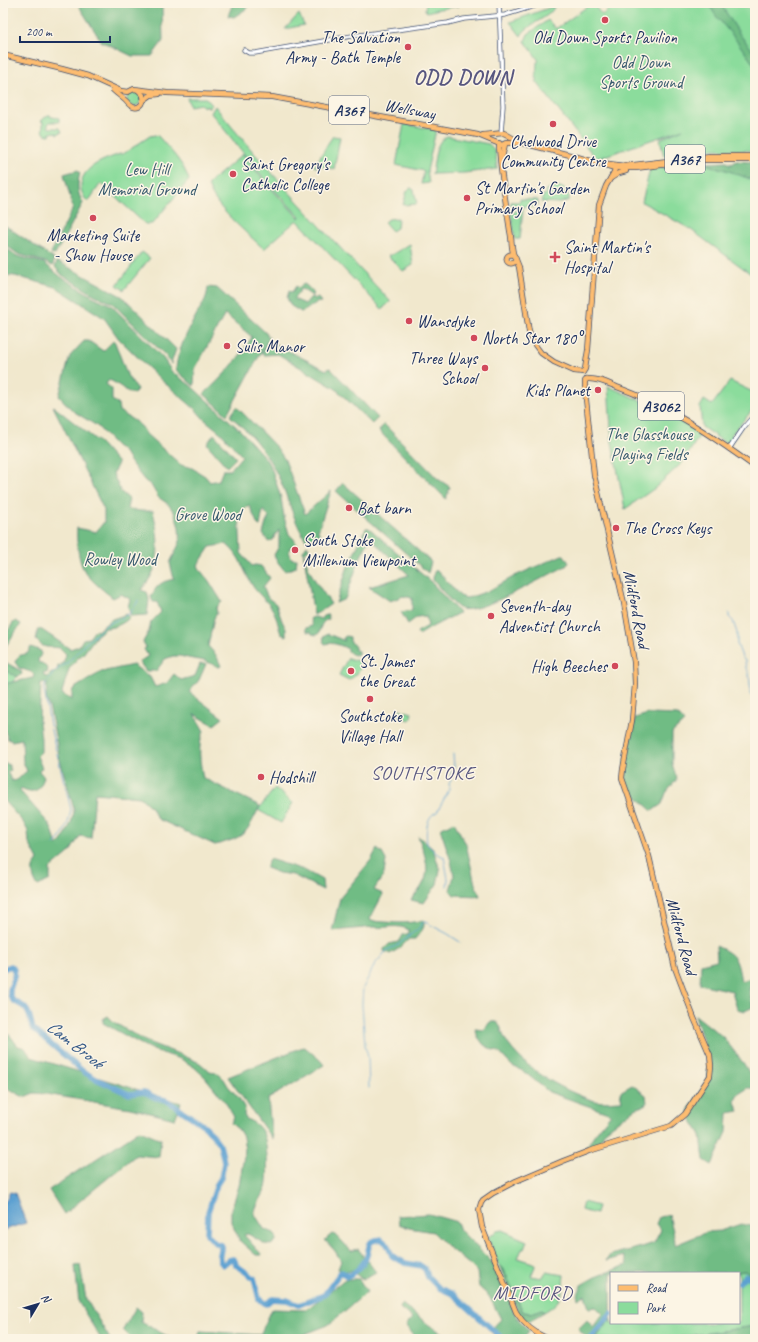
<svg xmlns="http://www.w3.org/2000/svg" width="758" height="1342" font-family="Caveat,sans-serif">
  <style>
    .green { fill: #8bdc9c; stroke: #53867d }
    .forest { fill: #70bc84; stroke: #467671; fill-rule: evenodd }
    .water { fill: #5ca0d1; stroke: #3c6898 }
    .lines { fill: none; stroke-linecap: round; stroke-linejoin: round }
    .stream { stroke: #5ca0d1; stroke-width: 1 }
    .river { stroke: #5ca0d1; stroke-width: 5.5 }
    .minor-casing { stroke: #3b4b6f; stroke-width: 5 }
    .major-casing { stroke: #3b4b6f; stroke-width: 6 }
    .minor { stroke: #fff; stroke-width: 3.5 }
    .major { stroke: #fdbc6f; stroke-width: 4.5 }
    .poi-dot { fill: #d1495b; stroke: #fcf5e5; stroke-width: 1.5 }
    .labels { text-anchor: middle; stroke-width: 3; stroke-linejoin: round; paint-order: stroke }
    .shield { fill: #fcf5e5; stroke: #5e6a86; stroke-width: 1 }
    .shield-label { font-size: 16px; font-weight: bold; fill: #1b2f5e }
    .poi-label { font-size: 17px; fill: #1b2f5e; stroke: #fcf5e5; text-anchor: start }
    .park-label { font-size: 17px; fill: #375a6e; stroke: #fcf5e5 }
    .street-label { font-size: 17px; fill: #1b2f5e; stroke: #fcf5e5 }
    .water-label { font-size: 18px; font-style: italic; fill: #325786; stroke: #fcf5e5 }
    .quarter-label { font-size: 19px; letter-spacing: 1px; fill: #585780; stroke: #fcf5e5 }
    .district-label { font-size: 21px; font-weight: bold; letter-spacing: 1px; fill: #585780; stroke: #fcf5e5 }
  </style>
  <rect width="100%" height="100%" fill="#fcf5e5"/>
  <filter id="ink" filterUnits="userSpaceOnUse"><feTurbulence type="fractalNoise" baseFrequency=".025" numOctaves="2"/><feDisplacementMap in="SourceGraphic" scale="8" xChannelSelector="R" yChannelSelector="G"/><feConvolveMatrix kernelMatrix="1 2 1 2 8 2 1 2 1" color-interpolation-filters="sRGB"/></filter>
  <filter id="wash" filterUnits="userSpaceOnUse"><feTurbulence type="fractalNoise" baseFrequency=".012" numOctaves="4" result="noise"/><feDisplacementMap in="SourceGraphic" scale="16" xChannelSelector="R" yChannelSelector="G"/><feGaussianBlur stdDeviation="0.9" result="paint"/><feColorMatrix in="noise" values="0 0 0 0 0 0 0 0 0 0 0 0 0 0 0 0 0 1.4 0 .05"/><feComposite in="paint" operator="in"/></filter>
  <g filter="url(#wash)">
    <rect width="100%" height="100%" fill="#f1e8cd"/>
    <g class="green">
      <path d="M426,3h27l5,1v2l-19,3 -12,3 -2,-2z"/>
      <path d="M592,3l10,12 12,-10 7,1v-3h119l15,8v95l-2,1h2v44l-45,-2 -46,7 -4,-17 23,-10 -87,30 -60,-78 2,-2 -2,-1 1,-16 2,-1 -14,-20 3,-7 20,-14 7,8h2z"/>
      <path d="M554,6c-1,11 -28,18 -33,30l-11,-14z"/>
      <path d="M299,14l5,11 -19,4 13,-14z"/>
      <circle cx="134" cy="99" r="7"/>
      <path d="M187,98h19l6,7 -3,3 -3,-3 -2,2 -4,-3 -10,2z"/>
      <path d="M215,106c12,16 26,31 39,47 44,50 90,99 136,148v1l-8,7 -85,-89 -33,29c-16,-15 -53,-45 -56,-65l35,-30 22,28 34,36 1,-1 -34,-36 -55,-68z"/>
      <path d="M48,115h2l1,2 8,1v4h-9l-2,2v3l2,1h10l2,4 -5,2 -1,-2 -6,1v2c-5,0 -6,-2 -8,-5l1,-1v-7l-2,-1z"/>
      <path d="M404,124l32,6 -9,41 2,12 -8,1 3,-13 -28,-6z"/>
      <path d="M155,135l3,1c12,14 25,26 31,44l-37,44h-7l-44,-41 -13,19c-4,-4 -7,-10 -7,-16 1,-20 23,-26 39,-32h3l27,-18z"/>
      <path d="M333,136l7,1 -6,32 -13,-3 -4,1 -3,-1c8,-10 12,-21 19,-30z"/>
      <path d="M447,136l42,8c8,7 7,14 8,25l-33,4 -32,1c3,-13 2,-32 15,-38z"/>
      <path d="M708,163l47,1v113l-65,-48 -48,-27 8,-33z"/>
      <path d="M553,186c9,0 17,5 16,14l-9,3 -19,-1 2,-7h2l2,-2 -2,-2z"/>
      <path d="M409,189l2,-1 3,2 3,14 -14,1 4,-14z"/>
      <path d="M520,199l18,1 -1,5 -3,2 -7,-1 -13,3 -3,-4v-3h8z"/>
      <path d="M520,209h3l-3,30h-5l-4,-25z"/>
      <path d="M398,218l-1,10 -5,3 -8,-9 5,-3z"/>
      <path d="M410,244l3,21 -10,6 -15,-15 5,-2z"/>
      <path d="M142,252l8,6 -26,32 -7,-5z"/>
      <path d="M730,381l25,12v14l-24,28 2,2 -4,6 -2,1 -25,-17 -2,-20 4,-7 8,5z"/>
      <path d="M608,386l60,27 33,20 -18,29 -28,26 -30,21 -13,-67z"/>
      <path d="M348,658l16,5 -8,12 -7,5 -10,-5z"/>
      <path d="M3,671l5,1 9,5 -7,7h-7z"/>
      <path d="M398,709l14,4 -2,7 -15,-4z"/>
      <path d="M275,788l18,15 -12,20 -23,-13z"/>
      <path d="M583,1202l15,4 -2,8 -15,-4z"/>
      <path d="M502,1230l25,11 -3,8h-2l-4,9 18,6 -5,12 11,2 4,-6 18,3c-2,20 -1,26 -20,37l-2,-3 -11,4 -8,-1 -20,-44 -4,-3 -11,-27 9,-7z"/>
      <path d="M745,1271l5,4 5,1v50l-86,13h-72l-1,-1 15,-19v4h128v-50h-9z"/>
    </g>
    <g class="forest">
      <path d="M77,3h104l-19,3 1,35 -11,15h-20l-31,-15z"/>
      <path d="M233,3h17l-4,6 -12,8 -6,-1z"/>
      <path d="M708,3h12l21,33 14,17v13l-22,-30 -17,-20z"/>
      <path d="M736,161l16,1 3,3v16l-26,-10 -21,-6v-2l19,-1 3,4z"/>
      <path d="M78,170l2,3c-3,11 -3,20 3,30l-28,52 -4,-2 22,-45 -9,-34z"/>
      <path d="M3,224l51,35 -1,7 -8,-4 -27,-8 -15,-11z"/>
      <path d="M3,246l14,10 27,7 17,14 31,19 19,9 52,53 9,14 18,13 51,46 25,28 6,11 9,28 3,19 5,17 5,5 3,6 -7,2 -1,5 3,7h5l-1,8 -11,4 -8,-10 -3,-6 5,-9v-16l-4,5 -2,5 -4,2 -6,-8 3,-11 3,-6 -6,-7 -3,16 -2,-1 -9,-20 -7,5 -3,4 2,39 11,13 4,-1 5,1 9,12 -7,9 5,11 8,6 6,17 4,8v7l-5,-2c-3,-8 -4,-17 -8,-24 -5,-8 -13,-14 -19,-22 -10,-15 -13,-33 -28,-44l-16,3 -12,18 2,5 9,11 13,21 -6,6 1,5 -3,5 -6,28 8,9 5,11 -2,1 -14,-6 -17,-3 -8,-2h-7l-8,3 -9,12h-10l-7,-9 9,-6 -4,-7 2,-2 -3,-5 6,-11 2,-9 10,-10 -4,-10h-4l-2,-5c6,-12 9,-15 23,-18l-4,-16 10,-21 -1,-15 -5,-15 -6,-8 -10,-7 -7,-12 -6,-4 -9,-11 -13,-19 -7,-5 -19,-20 -24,-15 -14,-15 11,-40 14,-15h5l14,10 11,-11 14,37 9,12 -3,5c-9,-2 -16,-11 -25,-14l-3,4 6,5v11l6,4 1,7 17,11 6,5 4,7 35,31 11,3 13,8 5,6 9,-2 4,-10h7l12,-14 -21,-23 -17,-14 -8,-9 -16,-14 -19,-16 -42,-41 -15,-21 -48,-31 -41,-11 -12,-1z"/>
      <path d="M57,261l66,36 53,52 -5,15 -5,-8 -54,-53 -19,-9 -31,-19 -7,-8z"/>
      <path d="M304,284l3,2 6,6 -1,4 -10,-7 -3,1v3l-3,2 -2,4 11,5 6,-7 4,2 3,-1 3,4c-8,0 -12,8 -20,10l-10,-6 -4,-8 2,-7 3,1 4,-6 2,2z"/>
      <path d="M208,287l9,1 49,45 3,5 -42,77 -23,-21c18,-16 36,-36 48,-57l-27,-23 -30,55 -1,17 -18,-16c0,-18 14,-43 22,-58 6,-10 9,-14 10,-25z"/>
      <path d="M269,341l57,29 4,-2 48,50 -6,6 -36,-35 -58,-35 -14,1 -2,-2z"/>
      <path d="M53,406l47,37 18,20 -5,11 8,18 8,7 -2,10 14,2h12c5,21 9,46 -3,67 -2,4 -6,8 -9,12l6,2 2,8 -2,15 -16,1 -3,-9 2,-8 -9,-5 -8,4c-9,-7 -28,-22 -31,-32 -4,-10 -6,-27 -5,-38l19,4 8,-10v-12z"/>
      <path d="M237,407l40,41 8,12 20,54 26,-23 -13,40 4,8 -6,-2 -10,3c-10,-15 -15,-32 -21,-48 -12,-31 -30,-56 -55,-76z"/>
      <path d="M384,424l54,55 12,8 -4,12 -67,-68z"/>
      <path d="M214,434l22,24 -9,9 -20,-23z"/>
      <path d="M343,483l88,79 -3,11 -92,-82z"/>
      <path d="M366,528h3l62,54 28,31 -27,14 -13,8 -2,-3 11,-6 -2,-10 -9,1 -9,7 -7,-12 11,-2v-12l-9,-2 -13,5 -21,-14 40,-12 -39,-37 -10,20 -15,41 -9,4 11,-34z"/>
      <path d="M307,545l2,4 -5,4c4,21 16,34 27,51l-7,5 -10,6 -11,-64z"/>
      <path d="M562,555h2l5,8 -3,3c-19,9 -87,49 -105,43 -7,-3 -23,-23 -28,-29l1,-8 2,-2 2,1 22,25 6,2 5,-1 17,-6 27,-15z"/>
      <path d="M127,614l3,3c-5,6 -16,11 -24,11l-9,7 -14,19 -5,4 -9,11 -7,23 1,3 9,5v-7l1,-4 28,-17 32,-7 17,12 5,10 12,-4 7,-9 7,6 14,-4 5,-12h6l-7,16 -10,12 34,26 -9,7 -20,-11 10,17c-7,14 -4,32 -1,47l57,28c-14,28 -14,31 -45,39l-57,-26 -8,-13 -10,-9 -45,-4 -4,45 -11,-2 -10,16 -20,17v11l-12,6c-4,-4 -7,-14 -4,-20 1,-2 3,-4 4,-6l-9,-17 -1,-12 -5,-9 -20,-22v-37l5,1 3,6 -4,2 5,9 4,-1 11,-9 -4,-9 -1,-23 -10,2 -4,-2 -5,-13v-42l30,-6 1,-3 -3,-3 -12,-4 -4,-6c3,-7 5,-7 12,-8l4,-7 10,4v3l-3,6 1,3h3l6,6 -1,4h-4l1,3 3,1 3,-3 7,-3 1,-5h2l4,-5 2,-7 -6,-6c-12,-2 -15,2 -24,-8l2,-11 4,1 28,19 9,-3 4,-7 6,-1 6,-8 2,1 15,-12zM41,683h6l-1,15 4,12 10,50 14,49c0,11 -9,29 -17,37l-4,-14 -4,-8 -29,-33 1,-3c14,7 19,2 23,-11l-5,-6 3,-3 -5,-12 4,-4v-13l-2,-18z"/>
      <path d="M328,615l1,4c-8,2 -8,8 -10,14l-2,2 -5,-1 -1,-2h-3l-3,-2 1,-2 6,-2 -2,-7 1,-1 4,-1 6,2 2,-3z"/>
      <path d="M16,621l5,3 -18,26v-12l10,-15z"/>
      <path d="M328,634l17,7 -2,-3 3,-2 4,1v4l5,6v3l3,1v3c-4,2 -7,0 -10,-3v-2c-8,-4 -15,-7 -23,-5l-2,-3 1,-1 -1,-3z"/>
      <path d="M3,661l18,10 1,3 -5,3 -9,-5 -5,-1z"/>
      <path d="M648,714l30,1 6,7 -12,11v31l5,15 -11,14 -4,11 -10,7c-7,-7 -22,-19 -26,-28 -6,-13 6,-50 9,-65z"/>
      <path d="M454,822l12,22 9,40 5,12 -26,-1 -4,-5 4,-14 -3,-15 -10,-30 1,-3z"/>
      <path d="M418,836l15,13 7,21 -3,14 -13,19 -13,-3c4,-5 10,-11 13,-18 7,-15 -1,-32 -6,-46z"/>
      <path d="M377,849l5,4 4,7 -2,14 -10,16 9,4 -13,25 1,2c17,1 35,4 52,-1 4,8 -4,13 -8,19h-6l-9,9 -10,6 -6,-3v-2l5,-5 10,-2 4,-7 6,-2v-3c-12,-7 -23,-1 -35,-3l-42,4 8,-33 31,-38z"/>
      <path d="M269,859l35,11 18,10 1,10 -30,-15 -14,-2 -13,-5z"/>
      <path d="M716,946c21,9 21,14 25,35l10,-3 4,-3v12l-6,1 4,19 -8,4 -8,-2 -5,-18 -32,-7 1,-20 16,-4z"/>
      <path d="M695,1015l28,22 21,27 11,18v6h-7l-11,7 -2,7 4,9 -11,2 -1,19 -15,33 -8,-5 -3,-25 -10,-16 -3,-9 19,-27 2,-22z"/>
      <path d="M108,1016l7,7 30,18 39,15 16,7 9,8 7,1 8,7 4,7 11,12 6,11 -1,6 2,4c8,3 15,8 18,17 3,8 5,43 2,52 -3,8 -9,15 -12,25l10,16 10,4 2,3v5l-5,4 -6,-1 -17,-10 -4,1 18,20h-6l-16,-14 -9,-19v-12l8,-24 6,-36 -2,-13 -4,-7 -8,-7 3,-6 -8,-14 -21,-26 -11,-10 -13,-8 -28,-9 -16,-8 -34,-19v-4z"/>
      <path d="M490,1022h6l4,3c6,35 64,67 95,76 8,2 19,0 27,0l-2,-9 12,-7 14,10 1,9 -14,6 -28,21 -8,15 -12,3 9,-14 17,-21 -62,-22 -26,-21 -11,-5 -14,-15 -5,-1 -9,-5 -6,-8 -3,-8 9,1z"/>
      <path d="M3,1023l1,5 14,18 7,2 6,9 150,46 -6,16 -45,-11 -84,-14 -12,-1 -10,4 -21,-11z"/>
      <path d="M303,1047l3,1 14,12 4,5 -56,34 4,40 -44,-62z"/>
      <path d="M140,1130l21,9 -2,18 -23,-2 -72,59 -15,-24z"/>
      <path d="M429,1214l28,8 3,8 36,36 17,44 5,9 11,12 -7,8h-24l-8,-8 11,-12 -12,-23 -10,-9 -2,-15 -7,-7 -22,-18 -15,-15 -24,-4 -10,-4 -1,-8z"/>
      <path d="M669,1215c2,9 6,21 6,30l32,-13 13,-1 21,-7 10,2 4,6v41l-5,2 -5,-4c-9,1 -18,2 -26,2 -7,0 -13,-1 -20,0h-88v46l-16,20h-6l-11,-10 9,-9 6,7 10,-13 -7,-7 -7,1 -4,-13 -7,4 -1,-5 3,-4 1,-5 14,-8 32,-12 -3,-9 -18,5 4,-6 32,-8 12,-4 7,-13 -5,-6 3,-7z"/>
      <path d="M332,1234l5,2 14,15 7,-2 18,23 -13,7 -3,-1 -6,-8 -9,2 -7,-3 3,-8 -6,-10 -10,-11z"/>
      <path d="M80,1265l6,34 24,40h-9l-22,-36 -4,-37z"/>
      <path d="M499,1265l4,3 20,44 8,1 11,-4 2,3 -13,8 -7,1 -6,-9z"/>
      <path d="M345,1279h14l8,13 -39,33 -36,14h-94l2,-8 60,4 12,-26 34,1z"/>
      <path d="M402,1304l27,21 23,14h-35l-11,-13 6,-8 -12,-10z"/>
      <path d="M136,1307l6,5 -1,10 28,15 -1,2h-36l-9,-9z"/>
      <path d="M755,1326v11h-17l-10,2h-59z"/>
    </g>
    <path class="water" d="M10,1192l5,1 11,30 -23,7v-25z"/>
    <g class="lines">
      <g class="stream">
        <path d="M729,613v4l4,4 4,12v11l5,13 3,4 1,7 3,5 2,21 3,4 1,6"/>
        <path d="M53,845c11,-9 16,-22 18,-36l-20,-79 -7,-40 1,-5 10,-14 12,-8 17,-18 22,-20 23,-11 8,-11 1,-3"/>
        <path d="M447,886l1,-7 -4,-22 -8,-4 -9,-9c-1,-10 -2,-28 10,-32l13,-24 -1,-4 2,-4 -1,-4 4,-9 -1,-13"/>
        <path d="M369,1088l-1,-31 -3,-12 -3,-41 1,-16 12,-24 12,-14 11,-5 21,-17 4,-6h2l23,12 12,8"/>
      </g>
      <g class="river">
        <path d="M3,969l8,-3c9,7 -2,19 -1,27 1,11 10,9 15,15 6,6 5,13 8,21l51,43 12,7 33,15 15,-2 12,6 10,2 40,27 9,11 5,7 3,12 1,6 -3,15 -4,6 -9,28 -1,22 8,9 6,2c1,9 -5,12 2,20l6,-5 4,-1 2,2 1,4 18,13 5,21 7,5 6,-5 15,1 12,5 25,-10 16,-22 2,-1 5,4c10,-3 20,-15 21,-25 1,-3 0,-6 3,-9 2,-2 7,-2 10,-3l6,5 5,12 13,7 16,3 4,3 3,8 11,11 14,6 50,45"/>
        <path d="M739,1283l6,-7 10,3"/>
        <path d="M590,1339l21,-25"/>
      </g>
    </g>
  </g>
  <g filter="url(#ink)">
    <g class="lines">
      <defs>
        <g id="minor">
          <path d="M499,3l4,103 -2,27"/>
          <path d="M244,50l5,3h6l97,-17 96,-13 16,-4 41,-4 39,-12"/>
          <path d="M729,449l15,-22 11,-13"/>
        </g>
        <g id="major">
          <path d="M3,55l59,14 26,7 33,15 7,1 6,-3 33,4 105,4 206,38 24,10 4,-2h16l52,13 41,12h21l66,-8h53"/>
          <path d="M113,90c4,4 9,7 13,11 4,5 10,10 16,3 2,-3 2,-5 1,-9l-5,-5"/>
          <path d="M144,100l7,-5 8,-1"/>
          <path d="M483,135l21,-2 17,10"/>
          <path d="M499,143c1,30 7,59 11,88 2,8 1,17 4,25"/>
          <path d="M502,158l3,-14"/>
          <path d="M602,163l23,3 85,-10h45"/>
          <path d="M611,178l8,-5 7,-2"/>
          <circle cx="511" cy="259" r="4.5"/>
          <path d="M515,257l4,10 10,65 6,13 6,8 13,9 20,9 9,1"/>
          <path d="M583,372l2,-3 3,-19 11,-145 7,-19 8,-14 2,-7"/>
          <path d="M587,379c10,-1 20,4 30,8 50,18 95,49 138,80"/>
          <path d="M548,1339c-14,-6 -24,-14 -32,-27l-34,-85 -3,-17 2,-7 2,-3 10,-7 23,-12 47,-20 26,-10 82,-25 14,-12 25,-38 1,-10 -1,-11 -16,-37 -19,-50 -26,-112 -27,-78 1,-9 9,-49 3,-36 -1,-22 -10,-59 -30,-128 -9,-85v-9l2,-2"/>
        </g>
      </defs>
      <use href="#minor" class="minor-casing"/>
      <use href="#major" class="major-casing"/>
      <use href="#minor" class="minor"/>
      <use href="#major" class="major"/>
    </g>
  </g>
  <g class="poi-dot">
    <circle cx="605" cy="20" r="4"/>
    <circle cx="408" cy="47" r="4"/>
    <circle cx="553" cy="124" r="4"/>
    <circle cx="233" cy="174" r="4"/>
    <circle cx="467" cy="198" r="4"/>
    <circle cx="93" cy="218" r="4"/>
    <path d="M553 251h4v4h4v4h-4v4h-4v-4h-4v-4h4z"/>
    <circle cx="409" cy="321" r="4"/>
    <circle cx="474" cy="338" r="4"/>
    <circle cx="227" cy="346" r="4"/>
    <circle cx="485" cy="368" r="4"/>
    <circle cx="598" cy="390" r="4"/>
    <circle cx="349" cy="508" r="4"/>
    <circle cx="616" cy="528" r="4"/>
    <circle cx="295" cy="550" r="4"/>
    <circle cx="491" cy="616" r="4"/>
    <circle cx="615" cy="666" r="4"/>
    <circle cx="351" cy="671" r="4"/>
    <circle cx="370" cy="699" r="4"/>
    <circle cx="261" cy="777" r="4"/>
  </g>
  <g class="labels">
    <g class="shield">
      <rect x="329" y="96" width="40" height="28" rx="3"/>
      <rect x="665" y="145" width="40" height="28" rx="3"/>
      <rect x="638" y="392" width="46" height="28" rx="3"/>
    </g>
    <g class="shield-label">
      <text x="349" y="116">A367</text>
      <text x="685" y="165">A367</text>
      <text x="661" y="412">A3062</text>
    </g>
    <g class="poi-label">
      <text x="400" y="43" text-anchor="end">The Salvation<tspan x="400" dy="20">Army - Bath Temple</tspan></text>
      <text x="605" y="43" text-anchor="middle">Old Down Sports Pavilion</text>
      <text x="553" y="147" text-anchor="middle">Chelwood Drive<tspan x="553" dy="20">Community Centre</tspan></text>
      <text x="241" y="170">Saint Gregory's<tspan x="241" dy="20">Catholic College</tspan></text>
      <text x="475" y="194">St Martin's Garden<tspan x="475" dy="20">Primary School</tspan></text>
      <text x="93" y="241" text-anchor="middle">Marketing Suite<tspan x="93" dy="20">- Show House</tspan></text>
      <text x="564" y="253">Saint Martin's<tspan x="564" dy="20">Hospital</tspan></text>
      <text x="417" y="327">Wansdyke</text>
      <text x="482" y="344">North Star 180°</text>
      <text x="235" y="352">Sulis Manor</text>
      <text x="477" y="364" text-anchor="end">Three Ways<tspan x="477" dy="20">School</tspan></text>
      <text x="590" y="396" text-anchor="end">Kids Planet</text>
      <text x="357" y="514">Bat barn</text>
      <text x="624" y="534">The Cross Keys</text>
      <text x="303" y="546">South Stoke<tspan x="303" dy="20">Millenium Viewpoint</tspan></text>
      <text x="499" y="612">Seventh-day<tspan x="499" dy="20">Adventist Church</tspan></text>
      <text x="359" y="667">St. James<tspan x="359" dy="20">the Great</tspan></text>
      <text x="607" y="672" text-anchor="end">High Beeches</text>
      <text x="370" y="722" text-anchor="middle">Southstoke<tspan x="370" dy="20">Village Hall</tspan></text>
      <text x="269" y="783">Hodshill</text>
    </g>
    <g class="park-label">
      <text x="641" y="68">Odd Down<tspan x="641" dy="20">Sports Ground</tspan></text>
      <text x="147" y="175">Lew Hill<tspan x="147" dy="20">Memorial Ground</tspan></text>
      <text x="649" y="440">The Glasshouse<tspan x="649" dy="20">Playing Fields</tspan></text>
      <text x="208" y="520">Grove Wood</text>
      <text x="120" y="565">Rowley Wood</text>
    </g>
    <g class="street-label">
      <text transform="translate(410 109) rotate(11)" y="6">Wellsway</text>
      <text transform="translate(637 609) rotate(79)" y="6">Midford Road</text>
      <text transform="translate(682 936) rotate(75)" y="6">Midford Road</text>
    </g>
    <g class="water-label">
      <text transform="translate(75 1044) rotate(38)" y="6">Cam Brook</text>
    </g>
    <g class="quarter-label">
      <text x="423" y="779">SOUTHSTOKE</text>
      <text x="533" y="1299">MIDFORD</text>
    </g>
    <g class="district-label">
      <text x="463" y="84">ODD DOWN</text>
    </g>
  </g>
  <rect width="758" height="1342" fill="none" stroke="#fcf5e5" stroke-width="16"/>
  <rect x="610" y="1272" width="130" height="52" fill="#fcf5e5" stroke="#a2a6af"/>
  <rect x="618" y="1285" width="20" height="6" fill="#fdbc6f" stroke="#a2a6af"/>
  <text x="646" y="1292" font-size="12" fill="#1b2f5e">Road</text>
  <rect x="618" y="1302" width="20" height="12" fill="#8bdc9c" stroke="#a2a6af"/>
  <text x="646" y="1312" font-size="12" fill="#1b2f5e">Park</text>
  <g transform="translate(38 1304) rotate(52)" stroke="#fcf5e5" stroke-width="3" paint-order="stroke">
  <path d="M0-3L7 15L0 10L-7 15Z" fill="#1b2f5e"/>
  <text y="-6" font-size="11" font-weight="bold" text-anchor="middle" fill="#1b2f5e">N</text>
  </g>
  <path d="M20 36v6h90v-6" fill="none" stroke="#1b2f5e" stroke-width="2"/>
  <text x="26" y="36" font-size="12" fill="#1b2f5e" stroke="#fcf5e5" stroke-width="3" paint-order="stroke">200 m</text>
</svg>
